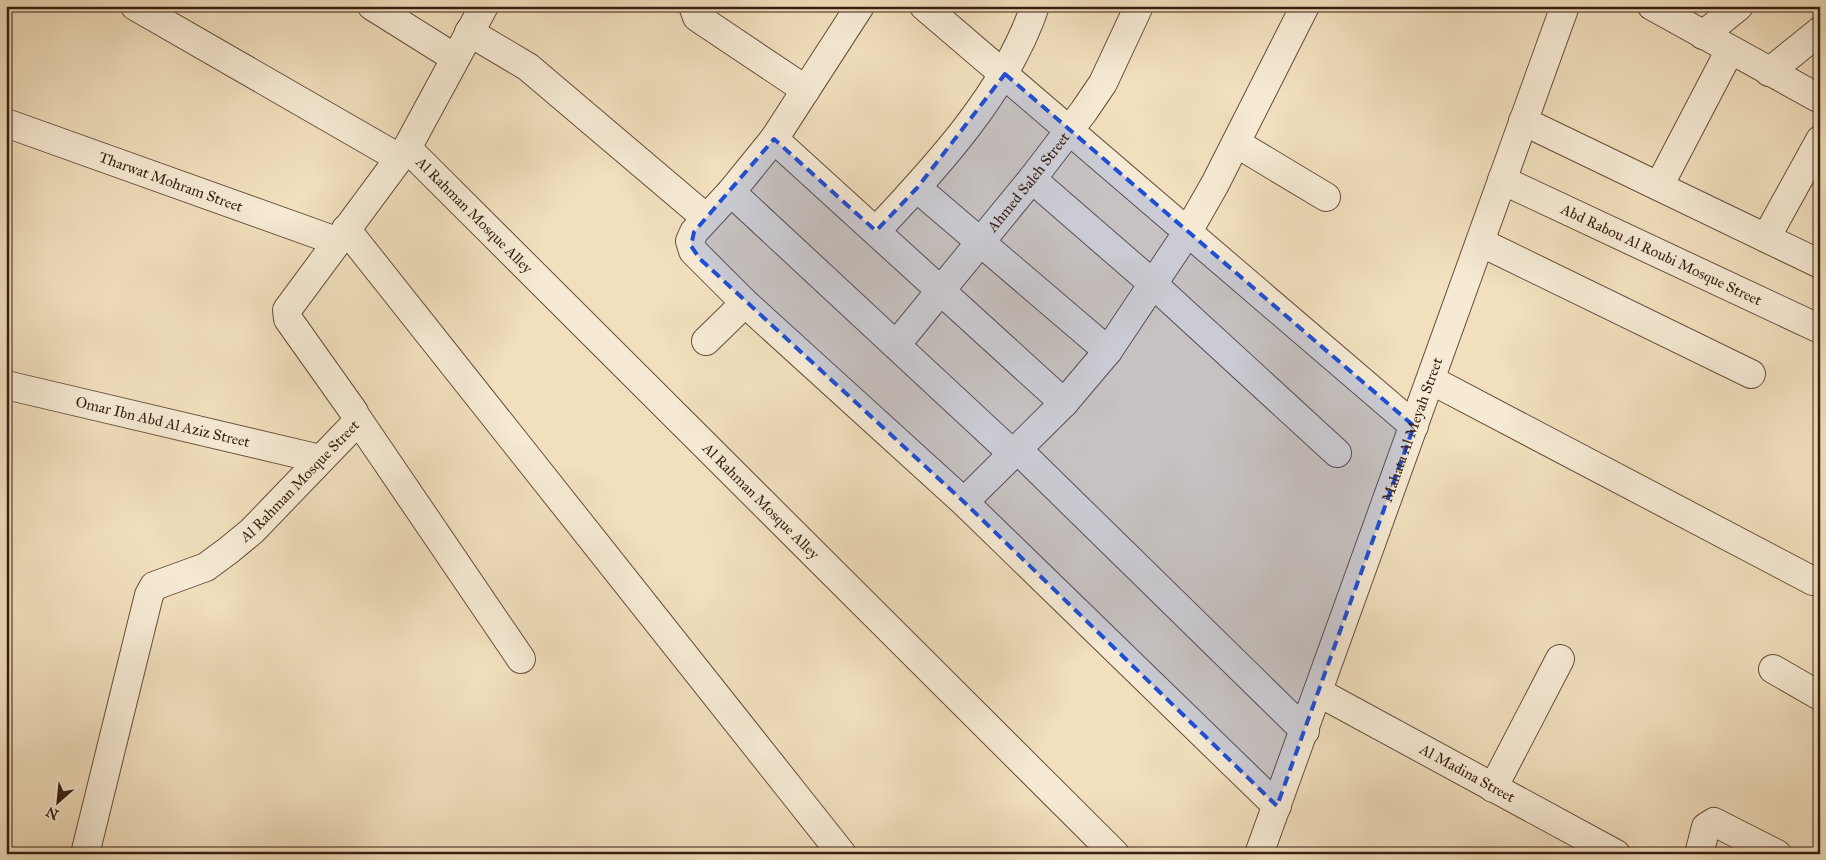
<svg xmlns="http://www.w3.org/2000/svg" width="1826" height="860" font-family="'IM FELL Great Primer',serif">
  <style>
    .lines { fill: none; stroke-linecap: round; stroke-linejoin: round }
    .minor-casing { stroke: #664e3b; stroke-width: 30 }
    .minor { stroke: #f6ead4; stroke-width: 28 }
    .marked { fill: #1d4ed8; fill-opacity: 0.2; stroke: #1d4ed8; stroke-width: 4; stroke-dasharray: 10 6; stroke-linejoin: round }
    .labels { text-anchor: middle; stroke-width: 4; stroke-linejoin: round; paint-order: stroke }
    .street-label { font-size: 15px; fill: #381e10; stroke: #f6ead4 }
  </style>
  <rect width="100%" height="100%" fill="#f1dfbd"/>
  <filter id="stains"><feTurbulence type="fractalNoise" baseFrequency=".004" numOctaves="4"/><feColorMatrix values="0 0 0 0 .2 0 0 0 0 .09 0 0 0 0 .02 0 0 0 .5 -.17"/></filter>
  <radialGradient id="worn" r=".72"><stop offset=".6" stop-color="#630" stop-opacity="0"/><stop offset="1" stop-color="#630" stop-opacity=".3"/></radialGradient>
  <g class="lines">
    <defs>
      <g id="minor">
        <path d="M135,6l264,152"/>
        <path d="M372,6l83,52"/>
        <path d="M693,6l4,11 109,73"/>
        <path d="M860,6l-86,133 -43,53 -37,40 -4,9 3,10 52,52 219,199 313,304"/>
        <path d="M924,6l490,420"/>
        <path d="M1652,6l168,93"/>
        <path d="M469,32l59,35 178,151"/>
        <path d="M1703,35l36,-29"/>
        <path d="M1769,72l51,-41"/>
        <path d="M1523,121l297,143"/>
        <path id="s1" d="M6,123l330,118"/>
        <path d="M774,139l290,264"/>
        <path d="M1236,143l90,54"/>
        <path id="s2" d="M407,148l708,706"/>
        <path d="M1032,179l121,105 184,169"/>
        <path id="s3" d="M1502,180l318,149"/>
        <path d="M1659,186l71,-136"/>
        <path d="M917,188l191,163"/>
        <path d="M731,192l282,262"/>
        <path d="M346,229l496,625"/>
        <path d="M876,231c61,-65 130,-139 159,-225"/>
        <path d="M1766,238l54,-98"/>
        <path d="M1480,242l271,132"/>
        <path d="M706,341l39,-38"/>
        <path id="s4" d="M896,345l136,-166 52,-68 19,-28 36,-77"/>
        <path d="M1431,380l382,201"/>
        <path id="s5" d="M6,385l314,74"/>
        <path d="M357,418l164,241"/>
        <path d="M1017,449l288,282"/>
        <path d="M964,502l100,-99 44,-52 79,-118 28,-49 90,-178"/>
        <path d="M1773,669l47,27"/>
        <path id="s6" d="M1318,692l298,162"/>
        <path d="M1493,788l67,-129"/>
        <path id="s7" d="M85,854l64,-259 5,-9 52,-19 23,-17 23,-19 105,-109 -3,-10 -66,-93 -1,-9 120,-162 77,-142"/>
        <path id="s8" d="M1259,854l306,-848"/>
        <path d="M1699,854l7,-27 8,-5 63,32"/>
      </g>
    </defs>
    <use href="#minor" class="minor-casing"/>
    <use href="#minor" class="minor"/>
  </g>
  <path class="marked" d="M1005,74l409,352 -137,380 -313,-304 -264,-243 -9,-13 3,-14 80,-93 102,92 41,-43z"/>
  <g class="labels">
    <g class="street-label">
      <text dy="5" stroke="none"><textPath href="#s1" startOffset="175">Tharwat Mohram Street</textPath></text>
      <text dy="5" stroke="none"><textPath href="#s4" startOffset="210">Ahmed Saleh Street</textPath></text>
      <text dy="5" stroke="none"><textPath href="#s2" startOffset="95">Al Rahman Mosque Alley</textPath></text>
      <text dy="5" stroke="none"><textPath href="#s3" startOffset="176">Abd Rabou Al Roubi Mosque Street</textPath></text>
      <text dy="5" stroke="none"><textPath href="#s5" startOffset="161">Omar Ibn Abd Al Aziz Street</textPath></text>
      <text dy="5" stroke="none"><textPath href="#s8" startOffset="451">Mahata Al Meyah Street</textPath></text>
      <text dy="5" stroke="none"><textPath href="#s7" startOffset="460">Al Rahman Mosque Street</textPath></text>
      <text dy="5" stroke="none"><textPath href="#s2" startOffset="500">Al Rahman Mosque Alley</textPath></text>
      <text dy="5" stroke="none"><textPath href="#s6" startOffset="170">Al Madina Street</textPath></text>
    </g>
  </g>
  <rect width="1826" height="860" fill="none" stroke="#f1dfbd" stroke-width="25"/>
  <rect x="8" y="8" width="1811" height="845" fill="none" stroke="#381e10" stroke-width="2.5"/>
  <rect x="12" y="12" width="1801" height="835" fill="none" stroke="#381e10"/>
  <g transform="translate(58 802) rotate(207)" stroke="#f6ead4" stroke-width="4" paint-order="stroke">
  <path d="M0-4L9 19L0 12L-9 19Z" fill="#381e10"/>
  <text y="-8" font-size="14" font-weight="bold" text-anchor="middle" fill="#381e10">N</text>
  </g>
  <rect width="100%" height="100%" filter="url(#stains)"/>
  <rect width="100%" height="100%" fill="url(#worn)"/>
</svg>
